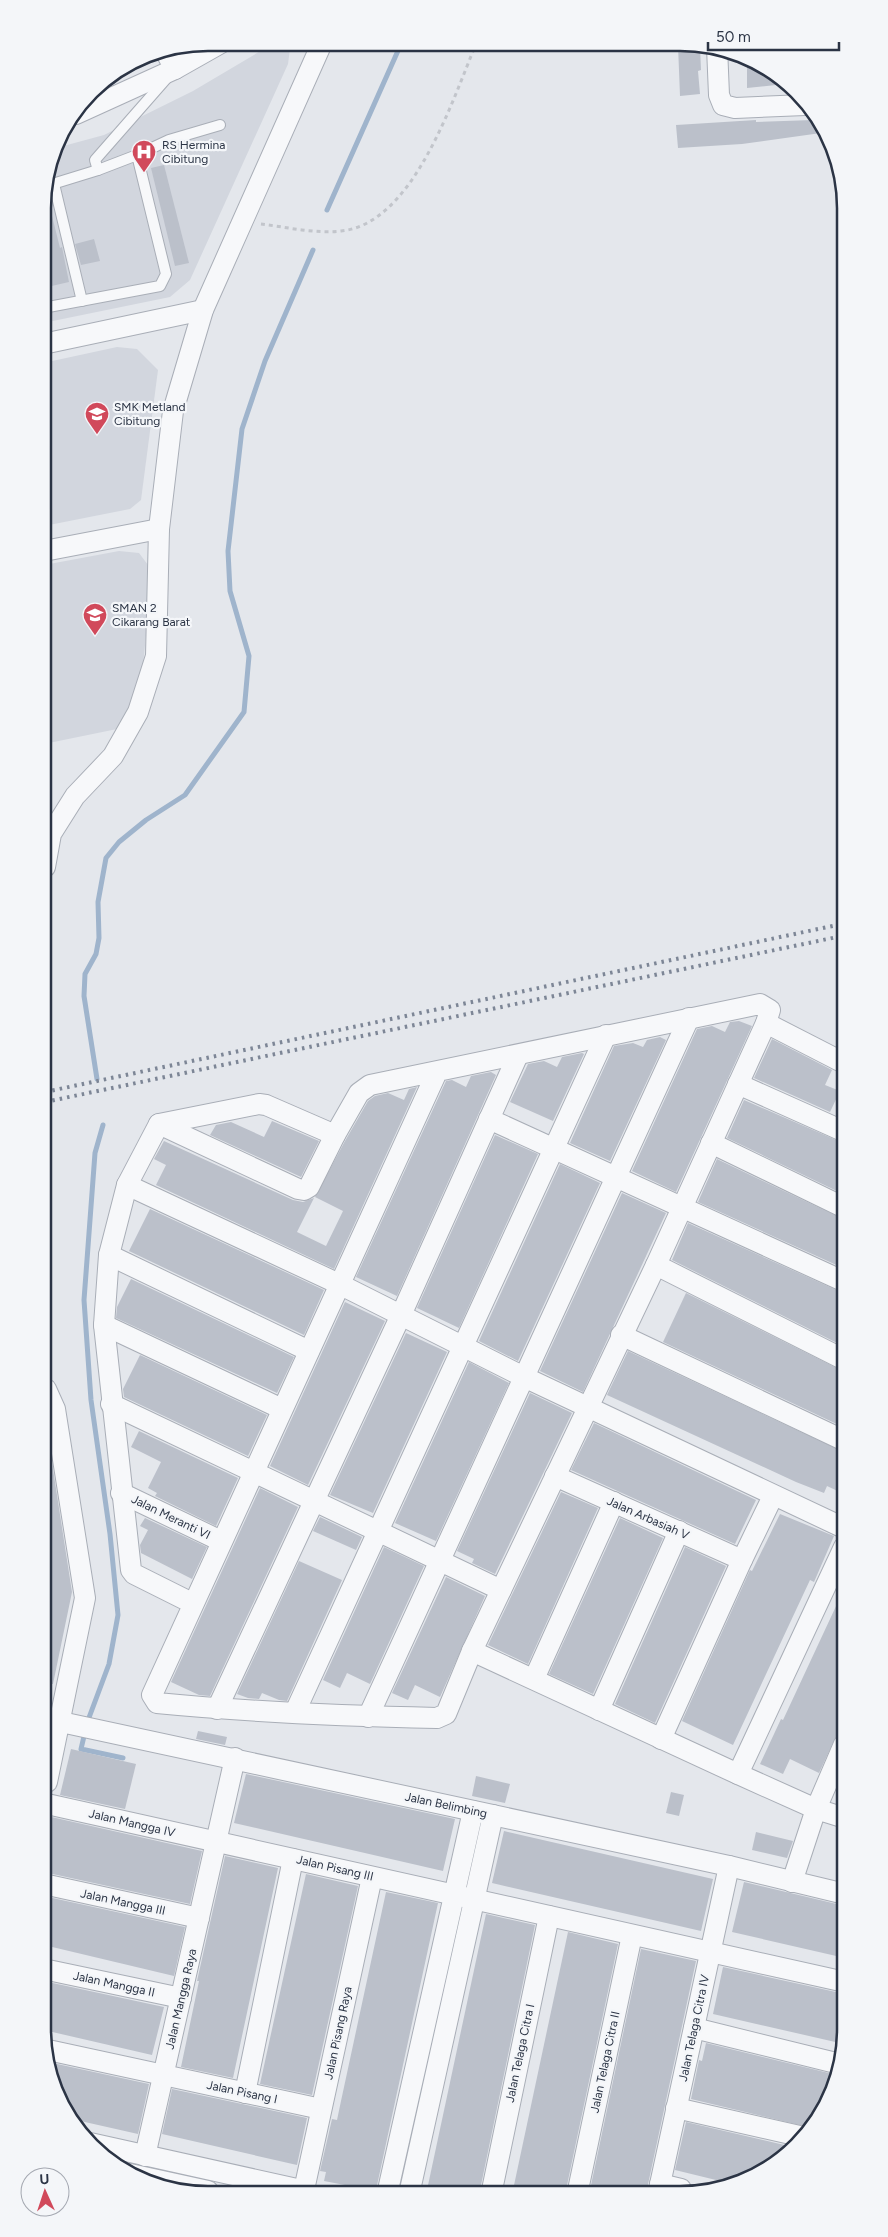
<svg xmlns="http://www.w3.org/2000/svg" width="888" height="2237" font-family="Figtree,sans-serif">
  <style>
    .built { fill: #d2d6de }
    .lines { fill: none; stroke-linecap: round; stroke-linejoin: round }
    .stream { stroke: #9fb4cc; stroke-width: 5 }
    .building { fill: #bbc0ca }
    .lane-casing { stroke: #a9aeb7; stroke-width: 12 }
    .street-casing { stroke: #a9aeb7; stroke-width: 22 }
    .path { stroke: #c2c5cb; stroke-width: 3; stroke-dasharray: 4 4; stroke-linecap: butt }
    .lane { stroke: #f7f8fa; stroke-width: 10 }
    .street { stroke: #f7f8fa; stroke-width: 20 }
    .rail { stroke: #7d8696; stroke-width: 4; stroke-dasharray: 2.5 5; stroke-linecap: butt }
    .labels { text-anchor: middle; stroke-width: 4.5; stroke-linejoin: round; paint-order: stroke }
    .poi-label { font-size: 12px; fill: #2b3445; stroke: #f4f6f9; text-anchor: start }
    .street-label { font-size: 12px; fill: #2b3445; stroke: #f4f6f9 }
    .rim { fill: none; stroke: #2b3445; stroke-width: 2.5 }
  </style>
  <rect width="100%" height="100%" fill="#e4e7ec"/>
  <g class="built">
    <path d="M274,43h9l7,6 -2,15 -98,216 -20,17 -127,26v-126l13,-49 48,-13 89,-44z"/>
    <path d="M117,347l20,2 21,21 -17,130 -11,9 -86,17 -1,-163z"/>
    <path d="M119,551l20,2 9,12 1,41 -6,59 -18,54 -8,10 -73,15v-179z"/>
  </g>
  <g class="lines">
    <g class="stream">
      <path d="M327,210l74,-166"/>
      <path d="M97,1079l-13,-83 1,-22 11,-20 3,-16 -1,-36 8,-44 13,-16 27,-22 39,-25 59,-83 5,-56 -19,-65 -2,-40 14,-122 23,-68 48,-111"/>
      <path d="M87,1723l22,-59 9,-49 -8,-81 -19,-134 -7,-100 11,-147 8,-28"/>
      <path d="M85,1732l-4,17 42,9"/>
    </g>
  </g>
  <g class="building">
    <path d="M678,45l22,1 1,24 -3,1 2,23 -20,2z"/>
    <path d="M747,57l28,19 1,9 -29,3z"/>
    <path d="M756,120v2l57,-2 8,13 -79,11 -64,4 -2,-23z"/>
    <path d="M164,165l25,98 -14,3 -24,-98z"/>
    <path d="M43,200h5l12,48 2,-1 7,35 -26,6z"/>
    <path d="M94,239l6,22 -19,4 -6,-21z"/>
    <path d="M739,1021l13,5 -76,166 -44,-21 65,-142 15,-3 13,6 5,-10z"/>
    <path d="M660,1037l6,3 -56,121 -40,-18 44,-97 19,-3 10,4 4,-7z"/>
    <path d="M772,1039l60,31 -7,15 15,6 -10,21 -76,-34z"/>
    <path d="M582,1053l2,1 -31,67 -43,-19 18,-38 16,-3 13,6 5,-10z"/>
    <path d="M491,1072l5,3 -99,221 -41,-19 90,-196 6,-1 14,7 5,-11z"/>
    <path d="M417,1087l-83,182 -178,-84 10,-20 -12,-6 10,-18 129,59 10,2 11,-4 -17,34 29,14 17,-35 -28,-14 30,-56 23,-40 7,-5 13,-3 16,7 5,-11z"/>
    <path d="M744,1100l99,43v51l-116,-56z"/>
    <path d="M272,1121l47,20 -18,36 -91,-42 6,-10 15,-3 33,15z"/>
    <path d="M495,1135l43,19 -79,174 -42,-20z"/>
    <path d="M717,1159l126,60v49l-145,-66z"/>
    <path d="M560,1164l40,19 -82,178 -39,-20z"/>
    <path d="M622,1193l44,20 -83,179 -43,-21z"/>
    <path d="M150,1209l174,81 -20,45 -175,-84z"/>
    <path d="M688,1223l155,70v53l-171,-86z"/>
    <path d="M131,1279l163,78 -17,36 -161,-75 1,-11z"/>
    <path d="M686,1293l157,78v56l-180,-85z"/>
    <path d="M345,1302l40,19 -77,164 -38,-19z"/>
    <path d="M406,1333l41,19 -74,161 -43,-18z"/>
    <path d="M628,1351l216,101v42l-17,-8 -3,7 -28,-11 -189,-87z"/>
    <path d="M140,1355l127,60 -19,41 -124,-59 -1,-8z"/>
    <path d="M469,1362l40,21 -73,158 -41,-18z"/>
    <path d="M530,1393l42,20 -77,161 -23,-11 2,-4 -17,-8z"/>
    <path d="M594,1423l162,77 -21,44 -164,-74z"/>
    <path d="M139,1431l99,47 -22,48 -61,-30 2,-3 -9,-5 13,-26 -30,-15z"/>
    <path d="M46,1463h6l20,129 -19,92h-6v-79l5,-22 -5,-27z"/>
    <path d="M260,1488l38,19 -88,189 -11,-1 -28,-13z"/>
    <path d="M561,1492l37,16 -70,156 -40,-19z"/>
    <path d="M780,1514l54,22 -20,46 -4,-2 -77,165 -51,-24 68,-151 2,1z"/>
    <path d="M320,1517l42,20 -6,13 -43,-19z"/>
    <path d="M145,1518l62,29 -15,32 -51,-26 -1,-8 8,-15 -8,-4z"/>
    <path d="M620,1518l43,20 -70,156 -44,-20z"/>
    <path d="M384,1547l40,19 -54,118 -23,-11 -7,15 -17,-8z"/>
    <path d="M685,1547l41,19 -71,157 -40,-19z"/>
    <path d="M299,1561l43,19 -55,121 -8,-1 -17,-7 -3,6 -11,-1 -11,-4z"/>
    <path d="M446,1577l39,19 -45,101 -25,-12 -7,15 -16,-7z"/>
    <path d="M844,1589v130l-25,54 -29,-14 -7,15 -23,-10 21,-45 2,1z"/>
    <path d="M198,1731l29,6 -2,8 -29,-6z"/>
    <path d="M71,1749l65,15 -11,45 -65,-14z"/>
    <path d="M246,1774l209,45 -12,52 -209,-48z"/>
    <path d="M476,1776l34,8 -5,19 -33,-7z"/>
    <path d="M671,1792l13,3 -5,21 -13,-3z"/>
    <path d="M47,1816l155,35 -12,53 -142,-31z"/>
    <path d="M504,1831l209,48 -12,52 -209,-48z"/>
    <path d="M756,1832l37,9 -6,17 -35,-8z"/>
    <path d="M225,1856l53,12 -45,210 -52,-11 18,-86h-2z"/>
    <path d="M306,1874l52,12 -46,209 -52,-11z"/>
    <path d="M744,1882l101,24v52l-113,-26z"/>
    <path d="M386,1892l52,11 -62,287h-5l-47,-9 2,-9 -6,-1 12,-52 5,1 4,-19z"/>
    <path d="M48,1897l137,30 -11,49 -126,-30z"/>
    <path d="M486,1914l49,11 -55,265h-53z"/>
    <path d="M568,1932l50,12 -52,246h-53z"/>
    <path d="M641,1949l55,12 -49,228 -57,1z"/>
    <path d="M723,1967l122,27 -1,50 -131,-30z"/>
    <path d="M48,1982l116,25 -12,48 -104,-24z"/>
    <path d="M706,2043l131,32 -4,17 -21,36 -121,-29 8,-39 3,1z"/>
    <path d="M48,2062l101,22 -11,50 -62,-14 -28,-49z"/>
    <path d="M172,2089l135,29 -10,47 -135,-31z"/>
    <path d="M686,2122l107,25 -21,20 -38,17 -18,-4 -41,-10z"/>
  </g>
  <g class="lines">
    <defs>
      <g id="lane">
        <path d="M137,155l32,-15 51,-15"/>
        <path d="M98,170l-3,-10 71,-81"/>
        <path d="M54,184l28,117"/>
        <path d="M43,308l117,-22 6,-12 -29,-119 -39,15 -52,16"/>
      </g>
      <g id="street">
        <path d="M717,47l2,48 4,10 12,3 70,-3"/>
        <path d="M165,51l10,18"/>
        <path d="M76,114l99,-45 46,-26"/>
        <path d="M43,344l160,-34"/>
        <path d="M44,551l115,-22"/>
        <path d="M45,867l6,-33 24,-38 38,-40 25,-44 18,-56 3,-127 14,-118 30,-101 119,-267"/>
        <path d="M766,1023l76,39"/>
        <path d="M738,1084l105,47"/>
        <path d="M489,1119l354,162"/>
        <path d="M159,1124l139,65 6,1 5,-3 26,-52"/>
        <path d="M711,1143l132,64"/>
        <path d="M127,1185l212,99 185,93 320,151"/>
        <path d="M109,1255l200,96"/>
        <path d="M656,1265l187,94"/>
        <path d="M104,1325l178,84"/>
        <path d="M621,1335l222,105"/>
        <path d="M46,1389l9,20 30,189 -38,184"/>
        <path d="M111,1404l390,186"/>
        <path d="M555,1476l187,84"/>
        <path d="M121,1493l100,48"/>
        <path d="M192,1603l-58,-29 -3,-4 -27,-245 5,-70 18,-70 32,-61 100,-20 7,1 69,30 24,-42 11,-8 390,-81 10,6 -4,13 -110,242 -184,386 -26,63 -9,4c-93,-2 -187,-6 -280,-15l-5,-8 285,-623"/>
        <path d="M472,1651l266,123 78,35 29,9"/>
        <path d="M534,1679l80,-177"/>
        <path d="M217,1709l184,-394 117,-260"/>
        <path d="M599,1710l80,-179"/>
        <path d="M295,1712l311,-677"/>
        <path d="M368,1717l321,-699"/>
        <path d="M47,1719l682,147 116,28"/>
        <path d="M661,1739l81,-179 31,-64"/>
        <path d="M738,1774l106,-227"/>
        <path d="M47,1804l798,178"/>
        <path d="M792,1882l24,-73 28,-65"/>
        <path d="M48,1885l151,33"/>
        <path d="M48,1970l133,28"/>
        <path d="M694,2028l146,36"/>
        <path d="M48,2050l273,59"/>
        <path d="M245,2093l48,-234"/>
        <path d="M676,2108l128,29"/>
        <path d="M90,2143l216,48"/>
        <path d="M145,2156l90,-398"/>
        <path d="M130,2174l78,17"/>
        <path d="M660,2184l21,5"/>
        <path d="M659,2189l70,-323"/>
        <path d="M304,2190l68,-313"/>
        <path d="M388,2190l85,-379"/>
        <path d="M410,2190l83,-375"/>
        <path d="M492,2190l57,-274"/>
        <path d="M578,2190l54,-255"/>
      </g>
    </defs>
    <use href="#lane" class="lane-casing"/>
    <use href="#street" class="street-casing"/>
    <path class="path" d="M261,224c25,3 54,10 80,7 72,-7 111,-130 135,-187"/>
    <use href="#lane" class="lane"/>
    <use href="#street" class="street"/>
    <g class="rail">
      <path d="M45,1092l797,-168"/>
      <path d="M45,1102l797,-166"/>
    </g>
  </g>
  <defs>
    <symbol id="hospital-pin" viewBox="-11 -11 22 30"><path d="M0 17L-7.5 6A9.5 9.5 0 1 1 7.5 6Z" fill="#d1495b" stroke="#f4f6f9"/><path d="M-5-5h3v3.5h4V-5h3V5h-3V1.5h-4V5h-3Z" fill="#fff"/></symbol>
    <symbol id="school-pin" viewBox="-11 -11 22 30"><path d="M0 17L-7.5 6A9.5 9.5 0 1 1 7.5 6Z" fill="#d1495b" stroke="#f4f6f9"/><path d="M0-5L7-2L0 1L-7-2ZM-4 1L0 2.5L4 1V4Q0 6-4 4Z" fill="#fff"/></symbol>
  </defs>
  <g fill-rule="evenodd">
    <use href="#hospital-pin" x="130" y="138" width="28" height="38"/>
    <use href="#school-pin" x="83" y="400" width="28" height="38"/>
    <use href="#school-pin" x="81" y="601" width="28" height="38"/>
  </g>
  <g class="labels">
    <g class="poi-label">
      <text x="162" y="149">RS Hermina<tspan x="162" dy="14">Cibitung</tspan></text>
      <text x="114" y="411">SMK Metland<tspan x="114" dy="14">Cibitung</tspan></text>
      <text x="112" y="612">SMAN 2<tspan x="112" dy="14">Cikarang Barat</tspan></text>
    </g>
    <g class="street-label">
      <text transform="translate(171 1517) rotate(26)" y="4">Jalan Meranti VI</text>
      <text transform="translate(648 1518) rotate(24)" y="4">Jalan Arbasiah V</text>
      <text transform="translate(446 1805) rotate(12)" y="4">Jalan Belimbing</text>
      <text transform="translate(132 1823) rotate(13)" y="4">Jalan Mangga IV</text>
      <text transform="translate(335 1868) rotate(13)" y="4">Jalan Pisang III</text>
      <text transform="translate(123 1902) rotate(12)" y="4">Jalan Mangga III</text>
      <text transform="translate(114 1984) rotate(12)" y="4">Jalan Mangga II</text>
      <text transform="translate(181 1999) rotate(-77)" y="4">Jalan Mangga Raya</text>
      <text transform="translate(694 2028) rotate(-78)" y="4">Jalan Telaga Citra IV</text>
      <text transform="translate(338 2033) rotate(-78)" y="4">Jalan Pisang Raya</text>
      <text transform="translate(520 2053) rotate(-78)" y="4">Jalan Telaga Citra I</text>
      <text transform="translate(605 2062) rotate(-78)" y="4">Jalan Telaga Citra II</text>
      <text transform="translate(242 2092) rotate(12)" y="4">Jalan Pisang I</text>
    </g>
  </g>
  <path d="M0 0H888V2237H0ZM208 51H680A157 157 0 0 1 837 208V2029A157 157 0 0 1 680 2186H208A157 157 0 0 1 51 2029V208A157 157 0 0 1 208 51Z" fill="#f4f6f9" fill-rule="evenodd"/>
  <path class="rim" d="M208 51H680A157 157 0 0 1 837 208V2029A157 157 0 0 1 680 2186H208A157 157 0 0 1 51 2029V208A157 157 0 0 1 208 51Z"/>
  <g transform="translate(45 2192) rotate(357)"><circle r="24" fill="#f4f6f9" stroke="#a4a8b1"/>
  <path d="M0-4L9 19L0 12L-9 19Z" fill="#d1495b"/>
  <text y="-8" font-size="14" font-weight="bold" text-anchor="middle" fill="#2b3445">U</text>
  </g>
  <path d="M708 42v8h131v-8" fill="none" stroke="#2b3445" stroke-width="2.5"/>
  <text x="716" y="42" font-size="15" fill="#2b3445" stroke="#f4f6f9" stroke-width="4" paint-order="stroke">50 m</text>
</svg>
